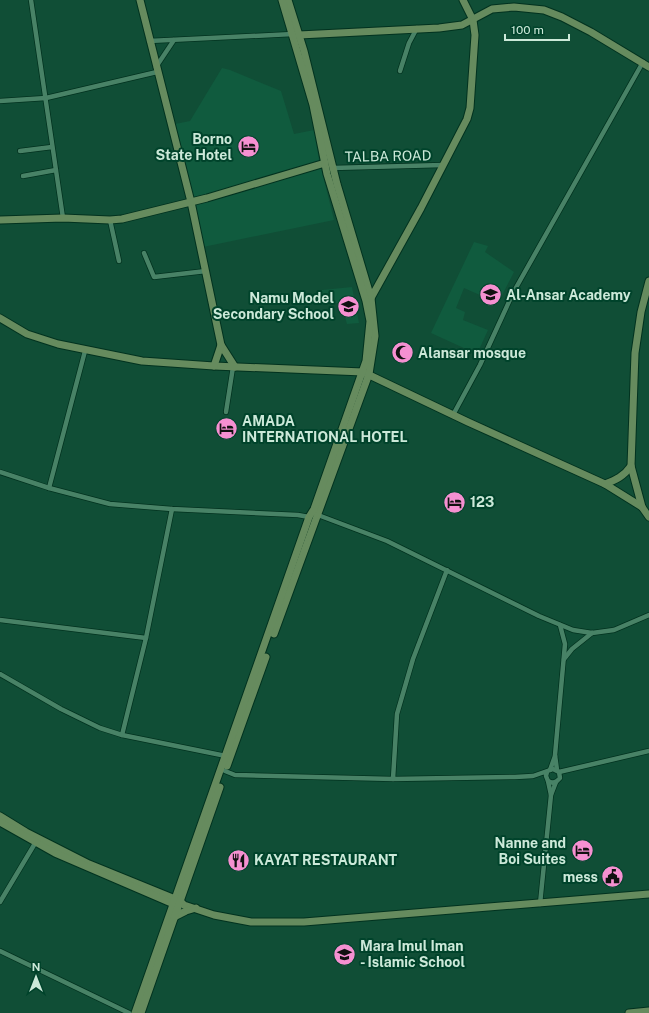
<svg xmlns="http://www.w3.org/2000/svg" width="649" height="1013" font-family="'Public Sans',sans-serif">
  <style>
    .built { fill: #105b3e }
    .lines { fill: none; stroke-linecap: round; stroke-linejoin: round }
    .street-casing { stroke: #02321f; stroke-width: 6 }
    .secondary-casing { stroke: #02321f; stroke-width: 9 }
    .street { stroke: #488266; stroke-width: 4.5 }
    .secondary { stroke: #668b5e; stroke-width: 7 }
    .labels { text-anchor: middle; stroke-width: 4; stroke-linejoin: round; paint-order: stroke }
    .poi-label { font-size: 14px; font-weight: bold; fill: #cce9d9; stroke: #00432b; text-anchor: start }
    .street-label { font-size: 14px; fill: #cce9d9; stroke: #00432b }
  </style>
  <rect width="100%" height="100%" fill="#104e36"/>
  <g class="built">
    <path d="M222,68l8,2 51,21 13,43 20,-4 5,30 15,60 -131,27 -28,-123 15,-3z"/>
    <path d="M474,242l14,4 -3,6 29,20 -16,31 -34,-15 -8,20 9,4 -2,8 25,10 -11,24 -46,-21z"/>
    <path d="M352,287l7,36 -12,1 -6,-21 -19,1v-14z"/>
  </g>
  <g class="lines">
    <defs>
      <g id="street">
        <path d="M31,0l32,218"/>
        <path d="M149,41l144,-7"/>
        <path d="M156,67l18,-27"/>
        <path d="M400,71l9,-28 8,-15"/>
        <path d="M0,101l46,-3 111,-26"/>
        <path d="M20,151l32,-4"/>
        <path d="M332,168l111,-3"/>
        <path d="M23,176l33,-6"/>
        <path d="M110,220l9,41"/>
        <path d="M144,253l10,24 52,-6"/>
        <path d="M226,412l7,-45"/>
        <path d="M453,415l27,-50 33,-72 130,-231"/>
        <path d="M0,472l49,16 61,16 62,5 126,6 11,2"/>
        <path d="M49,488l36,-137"/>
        <path d="M318,515l69,26 152,75 34,14 19,3 22,-3 35,-15"/>
        <path d="M0,620l146,18"/>
        <path d="M564,659l8,-10 20,-16"/>
        <path d="M0,674l61,35 39,19 22,7 104,21"/>
        <path d="M122,735l24,-97 26,-129"/>
        <path d="M550,770l5,-14"/>
        <path d="M557,770l-2,-15 10,-111 -5,-19"/>
        <path d="M225,771l10,4 158,4 122,-2 18,-1 20,-7 6,3 1,6 -3,3 -4,2 -5,-2 -2,-5 1,-4"/>
        <path d="M559,772l90,-21"/>
        <path d="M393,779l4,-65 16,-55 34,-89"/>
        <path d="M548,781l3,14"/>
        <path d="M0,902l37,-62"/>
        <path d="M540,904l11,-109 5,-13"/>
        <path d="M0,951l129,62"/>
      </g>
      <g id="secondary">
        <path d="M140,0l51,202 30,143 14,22"/>
        <path d="M299,35l140,-7 23,-3 30,-16 22,-2 30,3 18,7 29,15 58,35"/>
        <path d="M0,220l63,-2 47,2 12,-1 85,-21 118,-35"/>
        <path d="M649,281l-8,31 -6,41 -4,113 11,41 7,10"/>
        <path d="M371,298l50,-90 46,-89 3,-11 5,-73 -2,-15 -10,-20"/>
        <path d="M0,318l27,16 31,10 84,17 72,5 149,6 105,50 137,62 37,23"/>
        <path d="M214,366l7,-21"/>
        <path d="M605,484c11,-4 19,-8 26,-18"/>
        <path d="M274,634l95,-260 6,-38 -4,-38 -34,-114 -33,-133 -16,-51"/>
        <path d="M227,766l39,-109"/>
        <path d="M0,816l26,16 63,32 91,37 4,4 30,10 37,7h53l345,-28"/>
        <path d="M0,822l55,31 121,52"/>
        <path d="M176,916l10,-5 10,-3"/>
        <path d="M135,1013l174,-496 5,-8 52,-148 4,-40 -4,-20 -39,-127 -14,-69 -31,-105"/>
        <path d="M141,1013l79,-226"/>
        <path d="M629,1013l20,-2"/>
      </g>
    </defs>
    <use href="#street" class="street-casing"/>
    <use href="#secondary" class="secondary-casing"/>
    <use href="#street" class="street"/>
    <use href="#secondary" class="secondary"/>
  </g>
  <defs>
    <symbol id="hotel-disc" viewBox="-11 -11 22 22"><circle r="9.5" fill="#f590d1" stroke="#00432b"/><path d="M-6-4.5h1.5V1H6V5H4.5V3h-9V5H-6ZM-4 0a1.8 1.8 0 1 1 3.6 0ZM.5 0V-2.5h3Q6-2.5 6 0Z" fill="#111"/></symbol>
    <symbol id="school-disc" viewBox="-11 -11 22 22"><circle r="9.5" fill="#f590d1" stroke="#00432b"/><path d="M0-5L7-2L0 1L-7-2ZM-4 1L0 2.5L4 1V4Q0 6-4 4Z" fill="#111"/></symbol>
    <symbol id="mosque-disc" viewBox="-11 -11 22 22"><circle r="9.5" fill="#f590d1" stroke="#00432b"/><path d="M3.5-4.9A6 6 0 1 0 3.5 4.9A5 5 0 1 1 3.5-4.9Z" fill="#111"/></symbol>
    <symbol id="restaurant-disc" viewBox="-11 -11 22 22"><circle r="9.5" fill="#f590d1" stroke="#00432b"/><path d="M-5-6h1v4h1v-4h1v4h1v-4h1v5L-1.5 .5V6h-2V.5L-5-1ZM5-6V6H3V1.5H1.5Q1.5-4 5-6Z" fill="#111"/></symbol>
    <symbol id="civic-disc" viewBox="-11 -11 22 22"><circle r="9.5" fill="#f590d1" stroke="#00432b"/><path d="M-.6-6.5H3V-4.5H.6V-3L4-1V1h2V6H-6V1h2V-1L-.6-3ZM-1.2 2.5V6h2.4V2.5Z" fill="#111"/></symbol>
  </defs>
  <g fill-rule="evenodd">
    <use href="#hotel-disc" x="236" y="134" width="25" height="25"/>
    <use href="#school-disc" x="478" y="282" width="25" height="25"/>
    <use href="#school-disc" x="336" y="294" width="25" height="25"/>
    <use href="#mosque-disc" x="390" y="340" width="25" height="25"/>
    <use href="#hotel-disc" x="214" y="416" width="25" height="25"/>
    <use href="#hotel-disc" x="442" y="490" width="25" height="25"/>
    <use href="#hotel-disc" x="570" y="838" width="25" height="25"/>
    <use href="#restaurant-disc" x="226" y="848" width="25" height="25"/>
    <use href="#civic-disc" x="600" y="864" width="25" height="25"/>
    <use href="#school-disc" x="332" y="942" width="25" height="25"/>
  </g>
  <g class="labels">
    <g class="poi-label">
      <text x="232" y="144" text-anchor="end">Borno<tspan x="232" dy="16">State Hotel</tspan></text>
      <text x="506" y="300">Al-Ansar Academy</text>
      <text x="334" y="303" text-anchor="end">Namu Model<tspan x="334" dy="16">Secondary School</tspan></text>
      <text x="418" y="358">Alansar mosque</text>
      <text x="242" y="426">AMADA<tspan x="242" dy="16">INTERNATIONAL HOTEL</tspan></text>
      <text x="470" y="507">123</text>
      <text x="566" y="848" text-anchor="end">Nanne and<tspan x="566" dy="16">Boi Suites</tspan></text>
      <text x="254" y="865">KAYAT RESTAURANT</text>
      <text x="598" y="882" text-anchor="end">mess</text>
      <text x="360" y="951">Mara Imul Iman<tspan x="360" dy="16">- Islamic School</tspan></text>
    </g>
    <g class="street-label">
      <text transform="translate(388 156) rotate(-1)" y="5">TALBA ROAD</text>
    </g>
  </g>
  <g transform="translate(36 977)" stroke="#00432b" stroke-width="3" paint-order="stroke">
  <path d="M0-3L7 15L0 10L-7 15Z" fill="#cce9d9"/>
  <text y="-6" font-size="11" font-weight="bold" text-anchor="middle" fill="#cce9d9">N</text>
  </g>
  <path d="M505 34v6h64v-6" fill="none" stroke="#cce9d9" stroke-width="2"/>
  <text x="511" y="34" font-size="12" fill="#cce9d9" stroke="#00432b" stroke-width="3" paint-order="stroke">100 m</text>
</svg>
